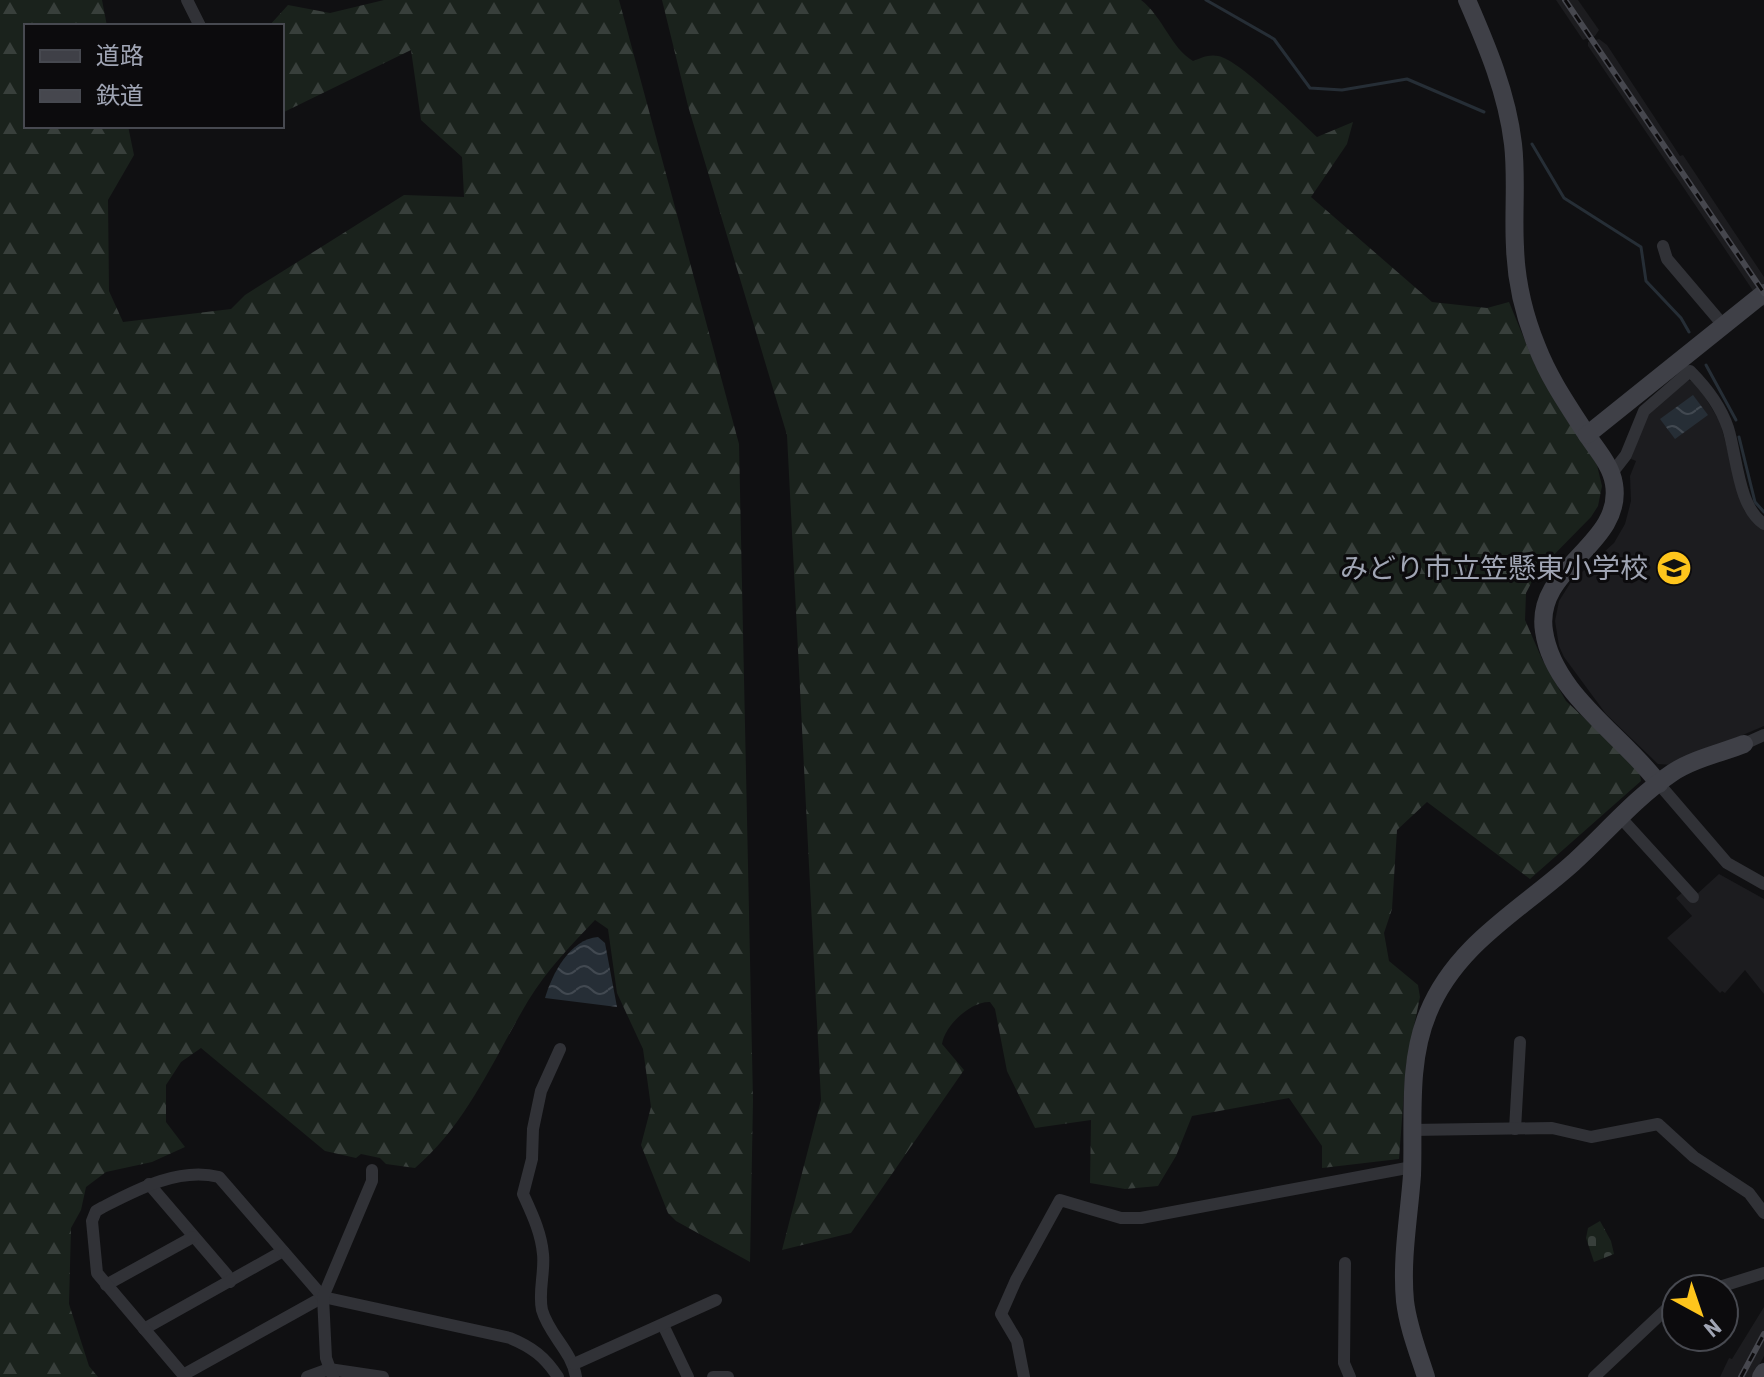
<svg xmlns="http://www.w3.org/2000/svg" width="1764" height="1377" font-family="'Roboto Condensed','Noto Sans JP',sans-serif">
  <style>
    .built { fill: #1c1c1f }
    .forest { fill: url(#forest-firs) }
    .cemetery { fill: url(#cemetery-stones) }
    .water { fill: url(#water-waves) }
    .lines { fill: none; stroke-linecap: round; stroke-linejoin: round }
    .stream { stroke: #262e36; stroke-width: 3 }
    .street { stroke: #313237; stroke-width: 12 }
    .secondary { stroke: #3f4047; stroke-width: 18 }
    .rail-casing { stroke: #46474e; stroke-width: 6 }
    .rail { stroke: #0c0b0d; stroke-width: 3; stroke-dasharray: 9; stroke-linecap: butt }
    .labels { text-anchor: middle; stroke-width: 6; stroke-linejoin: round; paint-order: stroke }
    .poi-label { font-size: 28px; fill: #a0a5b4; stroke: #0c0b0d; text-anchor: end }
  </style>
  <defs>
    <pattern id="forest-firs" width="22" height="20" patternUnits="userSpaceOnUse" patternTransform="scale(2)"><rect width="22" height="20" fill="#1a221c"/><path d="M5 1l3.5 6h-7zM16 11l3.5 6h-7z" fill="#383f3b"/></pattern>
    <pattern id="cemetery-stones" width="16" height="16" patternUnits="userSpaceOnUse" patternTransform="scale(2)"><rect width="16" height="16" fill="#1a221c"/><path d="M2 7V4a2 2 0 0 1 4 0v3zM10 15v-3a2 2 0 0 1 4 0v3z" fill="#383f3b"/></pattern>
    <pattern id="water-waves" width="16" height="10" patternUnits="userSpaceOnUse" patternTransform="scale(2)"><rect width="16" height="10" fill="#262e36"/><path d="M0 5q4-4 8 0t8 0" fill="none" stroke="#424951"/></pattern>
  </defs>
  <rect width="100%" height="100%" fill="#101012"/>
  <g class="built">
    <path d="M1556,0h22l21,30 -4,6 -12,4z"/>
    <path d="M1599,39l8,6 73,111 3,-1 81,122v30l-176,-261v-4z"/>
    <path d="M1688,380l8,2 24,40 24,88 7,10 13,10v196l-92,39 -14,-1 -52,-50 -42,-57 -5,-11 -4,-25 4,-20 12,-19 43,-39 11,-19 6,-23 -1,-25 6,-15 -5,-2 15,-42z"/>
    <path d="M1719,874l45,25v95l-19,-24 -20,23 -3,-2 -2,2 -53,-55 25,-22 -16,-18 6,-5 14,2z"/>
    <path d="M1764,1307v49l-11,21h-33l9,-19 3,1z"/>
  </g>
  <g class="forest">
    <path d="M0,0h102l5,26h-81v100h102l6,29 -26,45 1,91 14,31 108,-13 14,-14 159,-100 60,2 -2,-40 -41,-37 -10,-70 -129,63v-87h-13l19,-21 42,8 54,-13h235l120,444 14,656 -3,162 -74,-41 -8,-8 -27,-68 10,-38 -8,-58 -26,-56 -9,-64 -13,-9c-24,25 -49,51 -67,81 -34,57 -61,123 -113,167l-29,-4 -6,-6 -19,-4 -5,4 -31,-7 -124,-103 -20,14 -15,23v37l19,25 -33,15 -46,10 -20,15 -5,23 -10,18 -2,76 20,62 9,11h-98z"/>
    <path d="M662,0h479c22,17 30,48 52,61 8,-3 16,-7 25,-5 22,4 79,63 99,81l36,-15 -6,22 -36,53 121,105 55,6 22,-6 26,63 62,100 5,21 -4,20 -7,11 -54,55 -11,21 -1,27 17,39 24,42 73,68 2,12 -111,98 -103,-77 -30,28 -5,79 -8,24 5,28 29,24 2,12 -14,68 -7,94 -77,9v-22l-33,-48 -97,18 -16,40 -18,30 -33,3 -35,-6 1,-63 -56,8 -28,-57 -12,-62 -5,-7c-19,-1 -45,23 -48,42l22,26 -113,163 -69,17 39,-150 -34,-665 -99,-329z"/>
  </g>
  <path class="cemetery" d="M1600,1221l11,20 3,13 -20,8 -8,-24 2,-10z"/>
  <g class="water">
    <path d="M1693,395l15,20 -33,24 -15,-20z"/>
    <path d="M598,937l7,6 12,64 -72,-9c7,-24 25,-59 53,-61z"/>
  </g>
  <g class="lines">
    <g class="stream">
      <path d="M1206,0l68,39 36,49 32,2 65,-11 77,33"/>
      <path d="M1532,144l32,54 77,49 5,34 35,37 8,14"/>
      <path d="M1706,365l30,55"/>
      <path d="M1739,437l16,65 9,10"/>
    </g>
    <g class="street">
      <path d="M187,0l13,26"/>
      <path d="M1663,246l4,13 51,60"/>
      <path d="M1612,473l14,-18 18,-44 46,-40c15,15 31,36 38,57 9,28 10,79 36,96"/>
      <path d="M1744,744l20,-9"/>
      <path d="M1659,784l68,79 37,21"/>
      <path d="M1621,818l72,79"/>
      <path d="M560,1049l-19,42 -8,38 -1,30 -9,35c9,20 18,38 20,60 2,18 -5,38 -1,56 7,25 30,41 34,67"/>
      <path d="M1515,1129l5,-87"/>
      <path d="M1411,1130l141,-2 39,9 67,-13 36,33 55,36 15,20"/>
      <path d="M149,1184l78,91 3,7"/>
      <path d="M1345,1263l-1,100 6,14"/>
      <path d="M106,1285l87,-48"/>
      <path d="M1713,1289l51,-16"/>
      <path d="M663,1325l25,52"/>
      <path d="M144,1329l139,-78"/>
      <path d="M574,1364l142,-64"/>
      <path d="M183,1375l140,-78"/>
      <path d="M185,1377l-88,-104 -5,-52 4,-10 7,-4c35,-18 76,-40 116,-30l104,120 187,41c22,9 35,19 48,39"/>
      <path d="M307,1377l22,-8 54,8"/>
      <path d="M333,1377l-7,-19 -3,-61 49,-116v-11"/>
      <path d="M713,1377h15"/>
      <path d="M1024,1377l-7,-36 -16,-27 15,-34 44,-80 61,18h20l271,-51"/>
      <path d="M1594,1377l82,-77"/>
    </g>
    <g class="secondary">
      <path d="M1467,0c20,46 40,93 46,144 4,34 0,69 2,103 1,34 9,68 22,100 12,31 30,57 48,85 10,16 26,32 29,52 10,61 -80,83 -70,147 9,63 80,105 115,153"/>
      <path d="M1587,435l177,-142"/>
      <path d="M1426,1377c-8,-25 -18,-50 -21,-76 -4,-42 4,-84 7,-126 2,-53 -5,-112 16,-162 28,-69 93,-103 145,-150 33,-30 62,-65 99,-90 21,-14 49,-20 72,-29"/>
      <path d="M1761,1377l3,-5"/>
    </g>
    <defs>
      <g id="rail">
        <path d="M1565,0l199,293"/>
        <path d="M1741,1377l23,-43"/>
      </g>
    </defs>
    <use href="#rail" class="rail-casing"/>
    <use href="#rail" class="rail"/>
  </g>
  <defs>
    <symbol id="school-disc" viewBox="-11 -11 22 22"><circle r="9.5" fill="#fec51c" stroke="#0c0b0d"/><path d="M0-5L7-2L0 1L-7-2ZM-4 1L0 2.5L4 1V4Q0 6-4 4Z" fill="#111"/></symbol>
  </defs>
  <g fill-rule="evenodd">
    <use href="#school-disc" x="1654" y="548" width="40" height="40"/>
  </g>
  <g class="labels">
    <g class="poi-label">
      <text x="1648" y="578">みどり市立笠懸東小学校</text>
    </g>
  </g>
  <rect x="24" y="24" width="260" height="104" fill="#0c0b0d" stroke="#474950" stroke-width="2"/>
  <rect x="40" y="50" width="40" height="12" fill="#3f4047" stroke="#474950" stroke-width="2"/>
  <text x="96" y="64" font-size="24" fill="#a0a5b4">道路</text>
  <rect x="40" y="90" width="40" height="12" fill="#46474e" stroke="#474950" stroke-width="2"/>
  <text x="96" y="104" font-size="24" fill="#a0a5b4">鉄道</text>
  <g transform="translate(1700 1313) rotate(140)"><circle r="38" fill="#0c0b0d" stroke="#474950" stroke-width="2"/>
  <path d="M0-6L14 30L0 20L-14 30Z" fill="#fec51c"/>
  <text y="-12" font-size="22" font-weight="bold" text-anchor="middle" fill="#a0a5b4">N</text>
  </g>
</svg>
